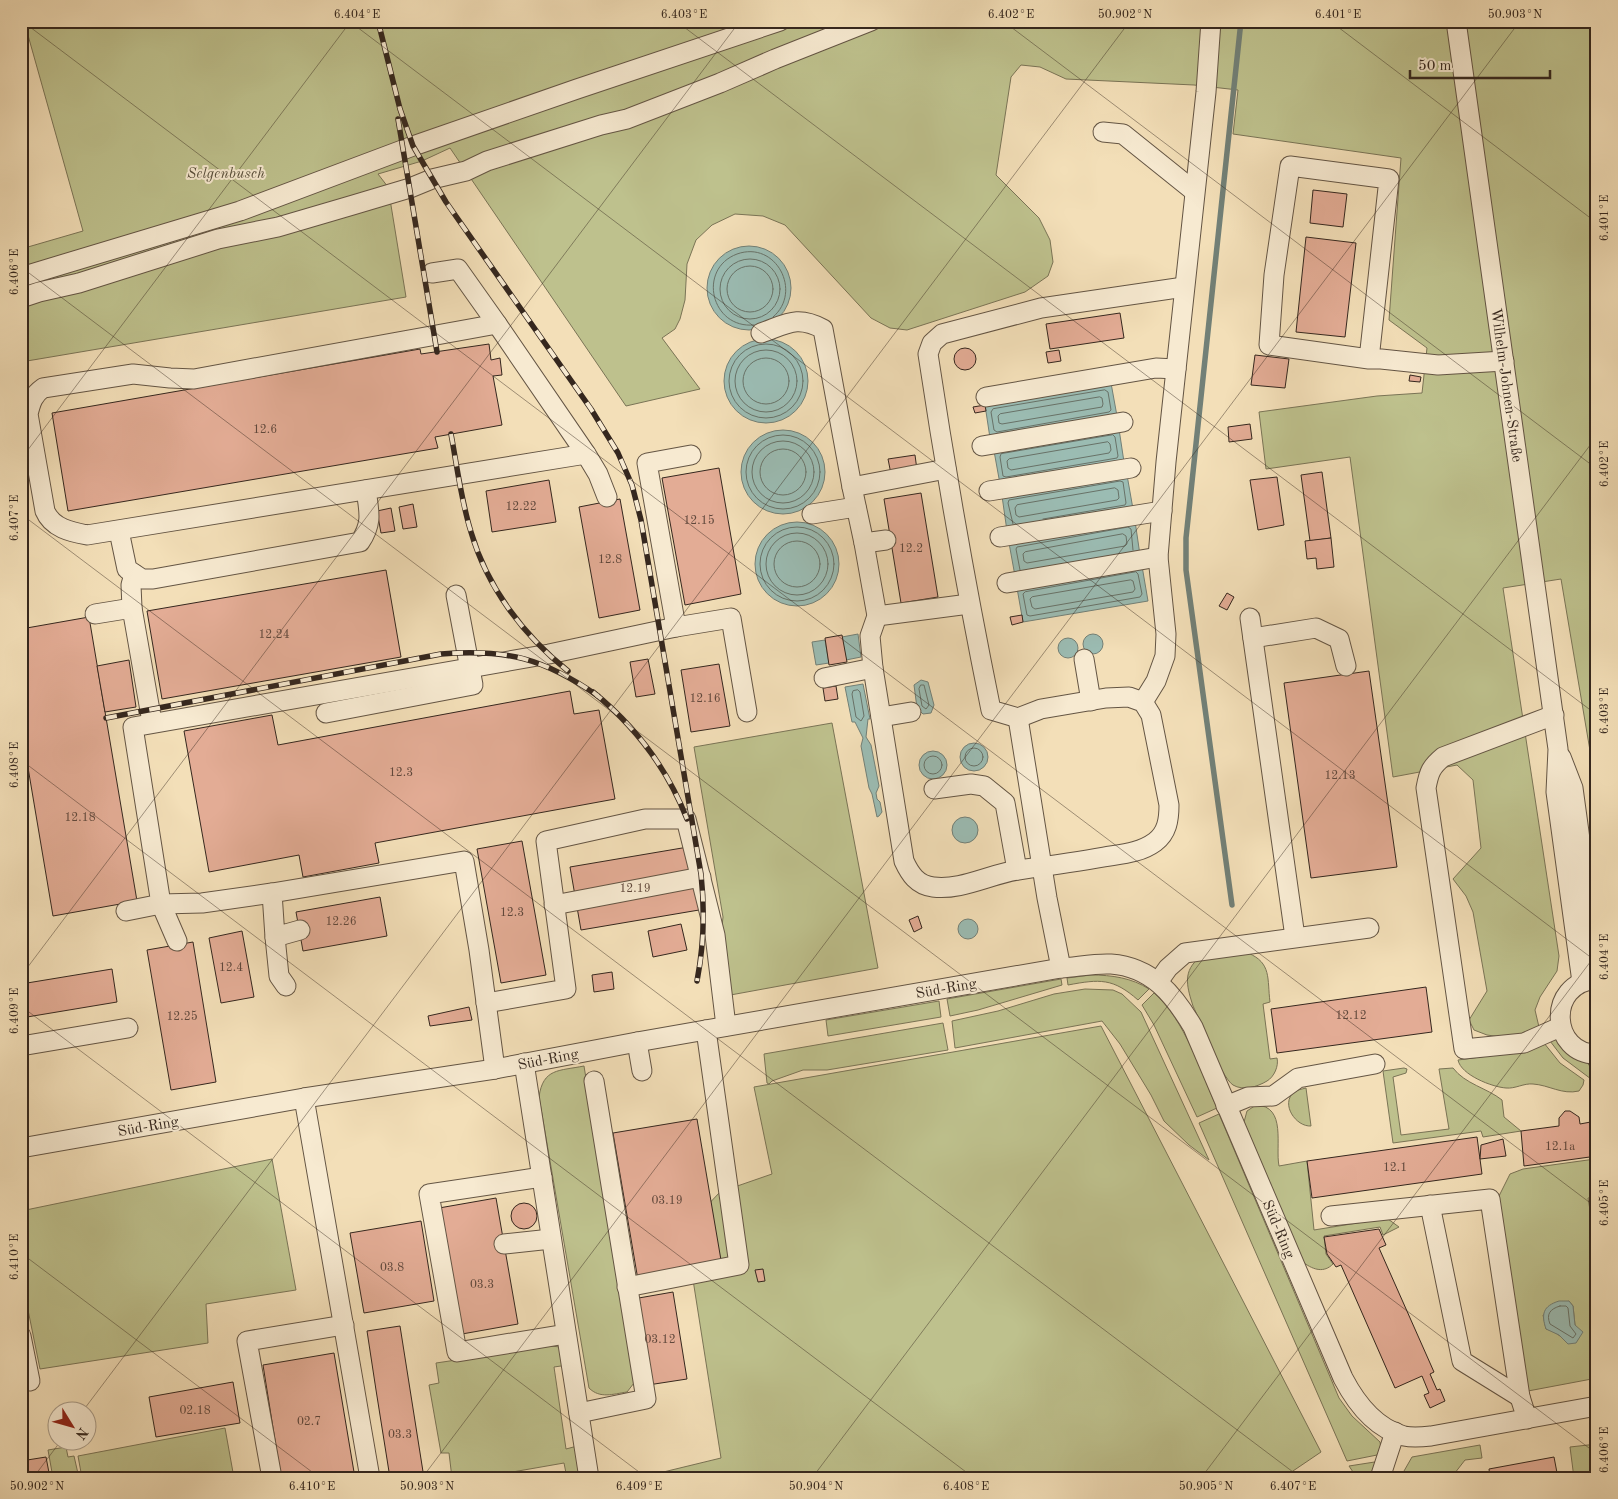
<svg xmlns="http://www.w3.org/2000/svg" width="1618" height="1499" font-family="'Old Standard TT',serif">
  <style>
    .green { fill: #bec18d; stroke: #7a7456; fill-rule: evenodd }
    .water { fill: #9bbcb3; stroke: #728077 }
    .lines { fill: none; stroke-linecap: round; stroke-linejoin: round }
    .shore { stroke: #687268; stroke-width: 1 }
    .stream { stroke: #728077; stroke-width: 5.5 }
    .building { fill: #e3ac95; stroke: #35271e }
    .minor-casing { stroke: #645544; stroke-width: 21 }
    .minor { stroke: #f7ead1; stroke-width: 19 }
    .rail-casing { stroke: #35271e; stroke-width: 5.5 }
    .rail { stroke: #f7ead1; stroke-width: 4; stroke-dasharray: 11; stroke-linecap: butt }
    .ticks { fill: none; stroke: #35271e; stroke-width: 1; stroke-opacity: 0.45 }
    .labels { text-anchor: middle; stroke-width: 4; stroke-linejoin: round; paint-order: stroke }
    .number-label { font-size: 12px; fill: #60483c }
    .park-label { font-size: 15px; font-style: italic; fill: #574e3a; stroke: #f7ead1 }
    .street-label { font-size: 15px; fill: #35271e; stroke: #f7ead1 }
    .neatline { fill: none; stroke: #35271e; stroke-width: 2 }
    .ticks-label { font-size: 12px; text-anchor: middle; fill: #35271e }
  </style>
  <rect width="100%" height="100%" fill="#f3dfb8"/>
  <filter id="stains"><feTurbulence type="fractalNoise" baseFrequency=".004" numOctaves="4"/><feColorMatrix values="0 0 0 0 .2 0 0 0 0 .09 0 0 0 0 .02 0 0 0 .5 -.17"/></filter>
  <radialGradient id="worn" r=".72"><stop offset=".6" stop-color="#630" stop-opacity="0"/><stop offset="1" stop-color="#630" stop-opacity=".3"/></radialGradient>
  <g class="green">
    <path d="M24,21h1573v771l-36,-213 -58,9 56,368 -2,15 -17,26 -5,13 4,17 -20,9 -18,1 -14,-2 -13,-5 -5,-10 18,-29 -14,-79 -7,-16 -13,-17 28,-31 -8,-68 -16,-15 -64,12 -43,-320 -84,12 -7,-57 118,-16 45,-3 5,-45 -38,-28 12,-162 -168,-24 5,-44 -44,-5 -128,-6 -26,-12 -19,-2 -10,12 -15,98 43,43 11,22 3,22 -5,14 -23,16 -118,38 -17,-2 -19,-10 -86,-93 -22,-9 -28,-2 -23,11 -16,15 -9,24 -2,36 -5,19 -5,10 -13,9 38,51 -74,17 -176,-258 -28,13 -44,13 10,13 18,110 -385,65v-113l62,-18z"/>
    <path d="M832,723l46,245 -153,28 -6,-41 4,-38 -29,-170z"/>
    <path d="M1248,953c24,10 19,26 22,49l-7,2 7,55 7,-1c2,8 -3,19 -10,23 -10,6 -24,10 -34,4 -13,-9 -32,-63 -40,-79 -5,-16 -11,-33 4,-46z"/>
    <path d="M1091,975c21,0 41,3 58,14l-11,11c-25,-22 -38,-21 -70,-15l-1,-7z"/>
    <path d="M1061,979l1,6 -84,25 -28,6 -3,-17z"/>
    <path d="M1085,989l28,1 9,4 19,18 68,148 -20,-15 -25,-24 -13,-26 -31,-51 -18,-23 -147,27 -3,-27 46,-10 56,-17z"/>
    <path d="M1154,993c31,27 47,79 63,115l-20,9 -43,-92 -12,-20z"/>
    <path d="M939,1001l2,16 -113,19 -2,-16z"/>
    <path d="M943,1023l5,27 -121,20h-24l-31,11 -3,3 -2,-1 -3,-29z"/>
    <path d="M1101,1026l220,426 -31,21 1,5h-640v-3l70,-17 -30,-191 12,-57 17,-18 52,-18 -18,-87z"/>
    <path d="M1558,1038c13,11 37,24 37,44l-32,-24 -13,-17z"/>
    <path d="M1544,1043l16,20 24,17 -1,5 -4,6c-17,4 -30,-6 -46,-7 -9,-1 -18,5 -27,4 -14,-1 -45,-13 -48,-28l60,-8z"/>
    <path d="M584,1066l50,312v5l-7,9c-14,2 -27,7 -38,-4l-50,-291c4,-29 20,-26 45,-31z"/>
    <path d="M1404,1068l3,1 -1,4 -13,4 8,58 48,-6 -10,-60 14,-1c12,16 34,20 49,32l2,17 17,14 -38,6 -2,-6 -88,12 -10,-72z"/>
    <path d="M1306,1088l5,38c-15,1 -31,-22 -17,-34 3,-2 8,-3 12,-4z"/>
    <path d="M1256,1105c31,1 19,41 23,61l28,-5 7,69 68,-11h6l11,8 -16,8 -3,-8 -56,9 2,18 7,10c-9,9 -19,6 -29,-1l-60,-141 3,-11z"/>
    <path d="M1219,1114l120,284 13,18 28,26 2,12 -35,7 -148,-338z"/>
    <path d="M272,1159l24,131 -90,14 2,39 -168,26 -14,-69h-5v-89z"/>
    <path d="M1595,1159l2,38 -9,1 4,24 5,-1v157l-69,13 -31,-191 13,-26 13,-5zM1569,1301l4,5 2,19 -11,14 -11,-8 -7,-2 -3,-14z"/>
    <path d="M551,1346l9,1 8,18 -14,2 12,82 15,-4 -1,29 -4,4h-9l-3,-15 -86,15h-26l-3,-25h-8l-12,-68 10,-2 -3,-20z"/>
    <path d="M225,1428l9,50h-152l-4,-22z"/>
    <path d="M1597,1444v34h-23l-4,-31z"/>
    <path d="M1480,1445l2,13 -17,2 -14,18h-51l12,-21z"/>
    <path d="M66,1447l2,10 6,-1 5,22h-26l-5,-28z"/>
    <path d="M1381,1461l-8,17h-16l-8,-12z"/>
  </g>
  <g class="water">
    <circle cx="749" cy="288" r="42"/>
    <circle cx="766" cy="381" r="42"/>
    <path d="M1111,383l6,33 -127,22 -5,-33z"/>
    <path d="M1119,429l5,33 -124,22 -6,-33z"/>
    <circle cx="783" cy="472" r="42"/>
    <path d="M1127,475l6,34 -126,22 -5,-35z"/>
    <path d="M1135,521l5,34 -125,21 -6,-33z"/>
    <circle cx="797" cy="564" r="42"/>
    <path d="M1142,566l6,35 -125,21 -6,-34z"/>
    <circle cx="1093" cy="644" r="10"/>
    <path d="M858,634l3,23 -15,3 -4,-23z"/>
    <circle cx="1068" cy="648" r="10"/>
    <path d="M825,640l4,23 -13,2 -4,-23z"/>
    <path d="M921,680l7,2 6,23 -3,8 -8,1 -6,-6 -3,-23z"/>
    <path d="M863,684l7,35h-2l-2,18 5,8 8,41 -3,7 1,6 3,3 2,10 -3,4 -2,1 -5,-23 -3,-6 -8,-42 2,-8 -8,-16h-3l-7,-35z"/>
    <circle cx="974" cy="757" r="14"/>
    <circle cx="933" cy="765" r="14"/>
    <circle cx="965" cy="830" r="13"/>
    <circle cx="968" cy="929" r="10"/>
    <path d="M1559,1301h10l4,5 2,19 8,7 -7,11 -8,1 -9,-9 -13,-6c-5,-15 -3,-23 13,-28z"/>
  </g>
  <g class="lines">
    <g class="shore">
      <circle cx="750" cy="289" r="30"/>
      <circle cx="750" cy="289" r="23"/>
      <path d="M754,325c-43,4 -57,-56 -17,-71 39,-14 66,38 36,63"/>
      <circle cx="766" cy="381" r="37"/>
      <circle cx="766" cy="381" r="31"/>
      <circle cx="766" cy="381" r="23"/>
      <path d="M1105,390l3,2 3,18 -2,2 -112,20 -3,-2 -3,-18 2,-3z"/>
      <path d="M1100,397l2,1 1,6 -1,3 -100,17 -3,-1 -1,-7 2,-2z"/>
      <path d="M1113,435l2,2 3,19 -1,2 -111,19 -3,-1 -3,-19 1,-3z"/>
      <circle cx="783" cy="472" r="37"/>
      <circle cx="783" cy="472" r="31"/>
      <path d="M1108,442l2,2 1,6 -2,3 -98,17 -3,-2 -1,-7 2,-2z"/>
      <circle cx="783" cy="472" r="23"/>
      <path d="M1115,488l3,2 1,8 -2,2 -98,17 -3,-2 -1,-7 2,-3z"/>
      <path d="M1013,524l-5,-21 1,-3 111,-19 3,1 3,21 -1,2 -82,14"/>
      <circle cx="797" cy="564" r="37"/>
      <circle cx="797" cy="564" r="31"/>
      <path d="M1123,534l3,2 1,8 -2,2 -98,17 -3,-2 -1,-7 2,-2z"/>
      <circle cx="797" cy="564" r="23"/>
      <path d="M1020,570l-4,-21 1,-2 111,-20 3,2 2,21"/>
      <path d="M1136,572l2,2 4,20 -2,3 -110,19 -3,-1 -4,-21 2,-2z"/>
      <path d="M1131,580l2,1 2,8 -2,3 -98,17 -3,-2 -2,-8 2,-2z"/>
      <path d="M921,685h3l5,20 -3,4 -4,-3 -3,-17z"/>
      <path d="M858,690l2,2 4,24 -3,5 -5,-4 -4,-23 1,-3z"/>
      <circle cx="974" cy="757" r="9"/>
      <circle cx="933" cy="765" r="9"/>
      <path d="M1560,1306h6l2,2 2,18 6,8 -3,4 -23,-14c-4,-10 0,-15 10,-18z"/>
    </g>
    <path class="stream" d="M1232,905l-46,-335v-32l55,-517"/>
  </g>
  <g class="building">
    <path d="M1313,190l34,4 -4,33 -33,-4z"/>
    <path d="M1306,237l50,6 -11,94 -49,-5z"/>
    <path d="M1120,313l4,25 -74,11 -4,-25z"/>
    <path d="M489,344l2,16 9,-2 2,17 -9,1 9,49 -67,12 3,11 -370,63 -16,-98 368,-64 1,5z"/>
    <circle cx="965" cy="359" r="11"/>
    <path d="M1059,350l2,11 -13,2 -2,-11z"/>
    <path d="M1255,355l34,4 -4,29 -34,-3z"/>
    <path d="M1410,375l11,2 -1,5 -11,-1z"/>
    <path d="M985,405l1,6 -11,2 -2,-6z"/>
    <path d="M1250,424l2,15 -23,3 -1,-15z"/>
    <path d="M915,455l2,15 -26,4 -3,-15z"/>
    <path d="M719,468l22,126 -56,11 -23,-127z"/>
    <path d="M1322,472l9,66 -21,3 -9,-66z"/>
    <path d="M1277,477l7,48 -26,5 -8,-50z"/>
    <path d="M549,480l7,42 -64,10 -6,-41z"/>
    <path d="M921,493l17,104 -37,6 -17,-104z"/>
    <path d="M620,499l20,111 -41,8 -20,-111z"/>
    <path d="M413,504l4,23 -14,2 -4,-22z"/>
    <path d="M391,508l4,23 -14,2 -4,-22z"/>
    <path d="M1331,538l3,29 -17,2 -1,-11 -9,1 -2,-18z"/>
    <path d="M386,570l15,87 -239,42 -15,-88z"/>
    <path d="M1227,593l7,4 -7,13 -8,-4z"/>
    <path d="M1022,615l1,7 -11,3 -2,-8z"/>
    <path d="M89,617l48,284 -84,15 -32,-190v-97z"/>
    <path d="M842,635l5,27 -18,3 -4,-27z"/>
    <path d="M648,659l7,35 -19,3 -6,-35z"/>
    <path d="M129,660l7,47 -31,5 -8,-46z"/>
    <path d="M719,664l11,62 -39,6 -10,-62z"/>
    <path d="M1369,671l28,196 -86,11 -27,-195z"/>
    <path d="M836,686l2,13 -13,2 -2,-13z"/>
    <path d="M570,691l4,23 25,-4 16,89 -240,44 4,20 -76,14 -4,-22 -90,17 -25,-141 88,-16 6,30z"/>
    <path d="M522,841l24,134 -45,8 -24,-134z"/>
    <path d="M688,847l11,63 -118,20 -11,-63z"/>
    <path d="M380,897l7,39 -84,15 -7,-39z"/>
    <path d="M918,916l4,12 -8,4 -5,-12z"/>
    <path d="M681,924l6,26 -34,7 -5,-26z"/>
    <path d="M242,931l12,66 -33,6 -12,-65z"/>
    <path d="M193,942l23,140 -45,8 -24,-140z"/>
    <path d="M112,969l5,33 -96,16v-34z"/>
    <path d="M612,972l2,17 -20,3 -2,-17z"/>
    <path d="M1426,987l6,45 -155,21 -6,-44z"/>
    <path d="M469,1007l3,13 -42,6 -2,-10z"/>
    <path d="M1565,1111h5l9,6 1,7 16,-3 1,35 -73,10 -3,-35 38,-5v-8z"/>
    <path d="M697,1119l25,147 -84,14 -25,-147z"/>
    <path d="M1477,1137l5,37 -170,24 -5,-37z"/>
    <path d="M1503,1139l3,17 -26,3 1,-14z"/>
    <path d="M496,1198l22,126 -56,10 -23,-126z"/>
    <circle cx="524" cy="1216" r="13"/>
    <path d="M421,1221l13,80 -70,12 -14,-80z"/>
    <path d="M1379,1229l7,16 -7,3 55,124 -4,2 7,16 3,-1 5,12 -15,7 -6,-13 5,-2 -7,-17 -27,12 -54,-123 -5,2 -9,-13 -3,-17z"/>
    <path d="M763,1269l2,12 -7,1 -3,-12z"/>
    <path d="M673,1292l14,87 -39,6 -15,-86z"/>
    <path d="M400,1326l24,152h-34l-14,-88 -9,-59z"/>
    <path d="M334,1353l21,125h-74l-18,-113z"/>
    <path d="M233,1382l7,41 -84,14 -7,-40z"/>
    <path d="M46,1457l4,21h-29v-17z"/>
    <path d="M1554,1457l4,21h-68l-1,-9z"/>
  </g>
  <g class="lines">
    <defs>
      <g id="minor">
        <path d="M1456,21l102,728 -2,43 26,190"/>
        <path d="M1103,132l20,2 71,57"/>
        <path d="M432,273l26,-4 39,55 -303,55 -24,-1 -37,-4 -90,14c-10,7 -12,14 -15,26l17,97c7,17 26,21 42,24l499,-81"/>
        <path d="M21,277l219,-66 173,-65 164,-57 203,-68"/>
        <path d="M21,298l18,-6 40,-9 139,-44 60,-12 75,-22 57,-17 22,-9 34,-8 21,-10 114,-36 26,-6 93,-36 55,-24 96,-38"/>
        <path d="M497,324l89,130 12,20 9,23"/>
        <path d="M761,333c26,-9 36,-18 62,-4l29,158 12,56 13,73 -7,20 3,32 31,193c6,13 13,24 29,26 27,4 58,-13 85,-17 29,-4 58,-8 86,-13 18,-3 36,-4 51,-15 12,-9 14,-22 14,-37l-18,-90 -8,-13 -14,-5 -23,1 -65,11 -23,9 -27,-8c-24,-118 -45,-236 -63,-356l4,-11 10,-9 99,-26 143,-21"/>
        <path d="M1369,359l20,-180 -99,-13 -16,109 -5,70 100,14h12l57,6 66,-4"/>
        <path d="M986,397l170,-29 20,1"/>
        <path d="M982,446l141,-24"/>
        <path d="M852,487l94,-18"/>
        <path d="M989,491l142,-23"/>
        <path d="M812,514l44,-7"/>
        <path d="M119,531l8,38 15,10h11l207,-37c13,-19 9,-31 6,-52"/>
        <path d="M1000,537l162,-26"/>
        <path d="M864,543l22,-3"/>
        <path d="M1007,583l151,-26"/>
        <path d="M132,608l-1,-23 3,-11"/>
        <path d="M95,614l37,-6 20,114"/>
        <path d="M877,616l92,-12"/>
        <path d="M1250,618l45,319"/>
        <path d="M676,627l55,-9 16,94"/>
        <path d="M1253,638l63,-10 23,11 7,27"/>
        <path d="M1084,659l7,42"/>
        <path d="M824,678l49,-10"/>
        <path d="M1143,702l13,-21 9,-25 1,-22 -8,-77 8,-95 40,-370 5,-71"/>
        <path d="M326,713l147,-28 -17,-90"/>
        <path d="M1554,715l-111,42c-12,10 -14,15 -17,31l38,261 60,-6 36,-16"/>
        <path d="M881,717l30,-5"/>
        <path d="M1018,718l29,180 14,70"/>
        <path d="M1561,757l12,31 24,176"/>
        <path d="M934,789l37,-5 13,2 21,17 12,67"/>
        <path d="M554,905l147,-28"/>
        <path d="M126,911l35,-7 41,-1 70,-10"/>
        <path d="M300,930l-25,7 -3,-44 192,-32 15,89 16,119"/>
        <path d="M275,937l4,39 7,10"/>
        <path d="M177,941l-16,-37 -28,-177 416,-73 127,-27 -29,-164 44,-8"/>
        <path d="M1597,979c-52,4 -46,76 0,75"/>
        <path d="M1158,982l10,-14 17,-15 184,-25"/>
        <path d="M486,1003l80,-14 -20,-148 99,-22h41l29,116 11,91"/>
        <path d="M637,1042l5,29"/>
        <path d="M21,1046l107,-18"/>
        <path d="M524,1063l65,415"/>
        <path d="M304,1098l66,380"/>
        <path d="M1226,1106l22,-9 25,-1 25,-18 77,-14"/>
        <path d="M21,1148l283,-50 191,-29 142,-27 424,-74c16,-1 34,-5 50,-4 41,3 63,31 82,63l150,351c13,25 32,50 61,58 9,2 18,1 27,0l166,-30"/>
        <path d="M542,1177l-113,17 28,158 109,-18"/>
        <path d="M1430,1205l32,156 58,36"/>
        <path d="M1331,1216l159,-17 30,198 7,22"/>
        <path d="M504,1244l47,-5"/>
        <path d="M627,1287l112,-22 -33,-235"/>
        <path d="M21,1336l9,45"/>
        <path d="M579,1413l67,-14 -52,-318"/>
        <path d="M272,1478l-25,-137 97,-16"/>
        <path d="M1380,1478l15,-46"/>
      </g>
    </defs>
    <use href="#minor" class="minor-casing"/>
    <use href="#minor" class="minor"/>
    <defs>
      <g id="rail">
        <path d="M378,21l22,88 13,37 33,56 145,207 27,44 14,32 9,35 60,354c4,37 3,71 -4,107"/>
        <path d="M398,119l39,233"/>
        <path d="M451,434c6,32 10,66 20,98 16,55 52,103 97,139"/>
        <path d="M593,692c42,34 74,76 94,127"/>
        <path d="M106,718l335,-64c67,-5 102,4 157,42"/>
        <path d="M21,732h1"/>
      </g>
    </defs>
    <use href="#rail" class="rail-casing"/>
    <use href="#rail" class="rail"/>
  </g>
  <path class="ticks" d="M22,21l1575,1187M349,21l1248,941M676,21l921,694M1003,21l594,448M1330,21l267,202M21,267l1576,1187M21,459l330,-438M21,514l1280,964M21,760l953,718M21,976l719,-955M21,1006l626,472M21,1253l299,225M82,1412l1048,-1391M33,1478l27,-36M422,1478l1098,-1457M812,1478l785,-1042M1201,1478l396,-525M1591,1478l6,-8"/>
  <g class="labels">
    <g class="number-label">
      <text x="265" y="433">12.6</text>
      <text x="521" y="510">12.22</text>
      <text x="699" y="524">12.15</text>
      <text x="911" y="552">12.2</text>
      <text x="610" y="563">12.8</text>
      <text x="274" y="638">12.24</text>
      <text x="705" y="702">12.16</text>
      <text x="401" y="776">12.3</text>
      <text x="1340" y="779">12.13</text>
      <text x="80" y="821">12.18</text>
      <text x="635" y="892">12.19</text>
      <text x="512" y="916">12.3</text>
      <text x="341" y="925">12.26</text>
      <text x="231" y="971">12.4</text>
      <text x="1351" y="1019">12.12</text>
      <text x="182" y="1020">12.25</text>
      <text x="1560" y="1150">12.1a</text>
      <text x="1395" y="1171">12.1</text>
      <text x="667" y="1204">03.19</text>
      <text x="392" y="1271">03.8</text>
      <text x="482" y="1288">03.3</text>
      <text x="660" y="1343">03.12</text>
      <text x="195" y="1414">02.18</text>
      <text x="309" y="1425">02.7</text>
      <text x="400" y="1438">03.3</text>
    </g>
    <g class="park-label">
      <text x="226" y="178">Selgenbusch</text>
    </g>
    <g class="street-label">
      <text transform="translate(1507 385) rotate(82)" y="5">Wilhelm-Johnen-Straße</text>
      <text transform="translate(946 988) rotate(-10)" y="5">Süd-Ring</text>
      <text transform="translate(548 1059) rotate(-11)" y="5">Süd-Ring</text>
      <text transform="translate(148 1126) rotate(-10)" y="5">Süd-Ring</text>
      <text transform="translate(1279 1229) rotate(67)" y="5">Süd-Ring</text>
    </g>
  </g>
  <rect width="1618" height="1499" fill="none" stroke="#f3dfb8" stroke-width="55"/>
  <g transform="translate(72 1426) rotate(127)"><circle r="24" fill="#f7ead1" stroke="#a99c89"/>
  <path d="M0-4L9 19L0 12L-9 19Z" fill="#8f2418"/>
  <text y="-8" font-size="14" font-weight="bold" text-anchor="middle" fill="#35271e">N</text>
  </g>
  <path d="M1410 70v8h140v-8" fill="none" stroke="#35271e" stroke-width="2.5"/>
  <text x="1418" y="70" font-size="15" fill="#35271e" stroke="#f7ead1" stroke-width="4" paint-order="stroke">50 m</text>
  <rect x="28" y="28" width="1562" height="1444" class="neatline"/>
  <g class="ticks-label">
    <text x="357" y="18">6.404°E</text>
    <text x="684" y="18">6.403°E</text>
    <text x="1011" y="18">6.402°E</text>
    <text x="1125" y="18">50.902°N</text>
    <text x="1338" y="18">6.401°E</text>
    <text x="1515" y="18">50.903°N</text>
    <text transform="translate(1604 218) rotate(-90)" y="4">6.401°E</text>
    <text transform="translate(14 272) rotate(-90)" y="4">6.406°E</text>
    <text transform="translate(1604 464) rotate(-90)" y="4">6.402°E</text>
    <text transform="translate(14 518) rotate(-90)" y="4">6.407°E</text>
    <text transform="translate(1604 711) rotate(-90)" y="4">6.403°E</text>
    <text transform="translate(14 765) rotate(-90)" y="4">6.408°E</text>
    <text transform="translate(1604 957) rotate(-90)" y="4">6.404°E</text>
    <text transform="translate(14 1011) rotate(-90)" y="4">6.409°E</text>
    <text transform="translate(1604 1203) rotate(-90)" y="4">6.405°E</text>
    <text transform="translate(14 1257) rotate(-90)" y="4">6.410°E</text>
    <text transform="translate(1604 1450) rotate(-90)" y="4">6.406°E</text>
    <text x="37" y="1490">50.902°N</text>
    <text x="312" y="1490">6.410°E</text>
    <text x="427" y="1490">50.903°N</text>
    <text x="639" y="1490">6.409°E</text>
    <text x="816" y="1490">50.904°N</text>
    <text x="966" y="1490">6.408°E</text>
    <text x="1206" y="1490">50.905°N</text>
    <text x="1293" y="1490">6.407°E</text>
  </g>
  <rect width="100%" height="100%" filter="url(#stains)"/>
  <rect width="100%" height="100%" fill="url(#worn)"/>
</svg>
